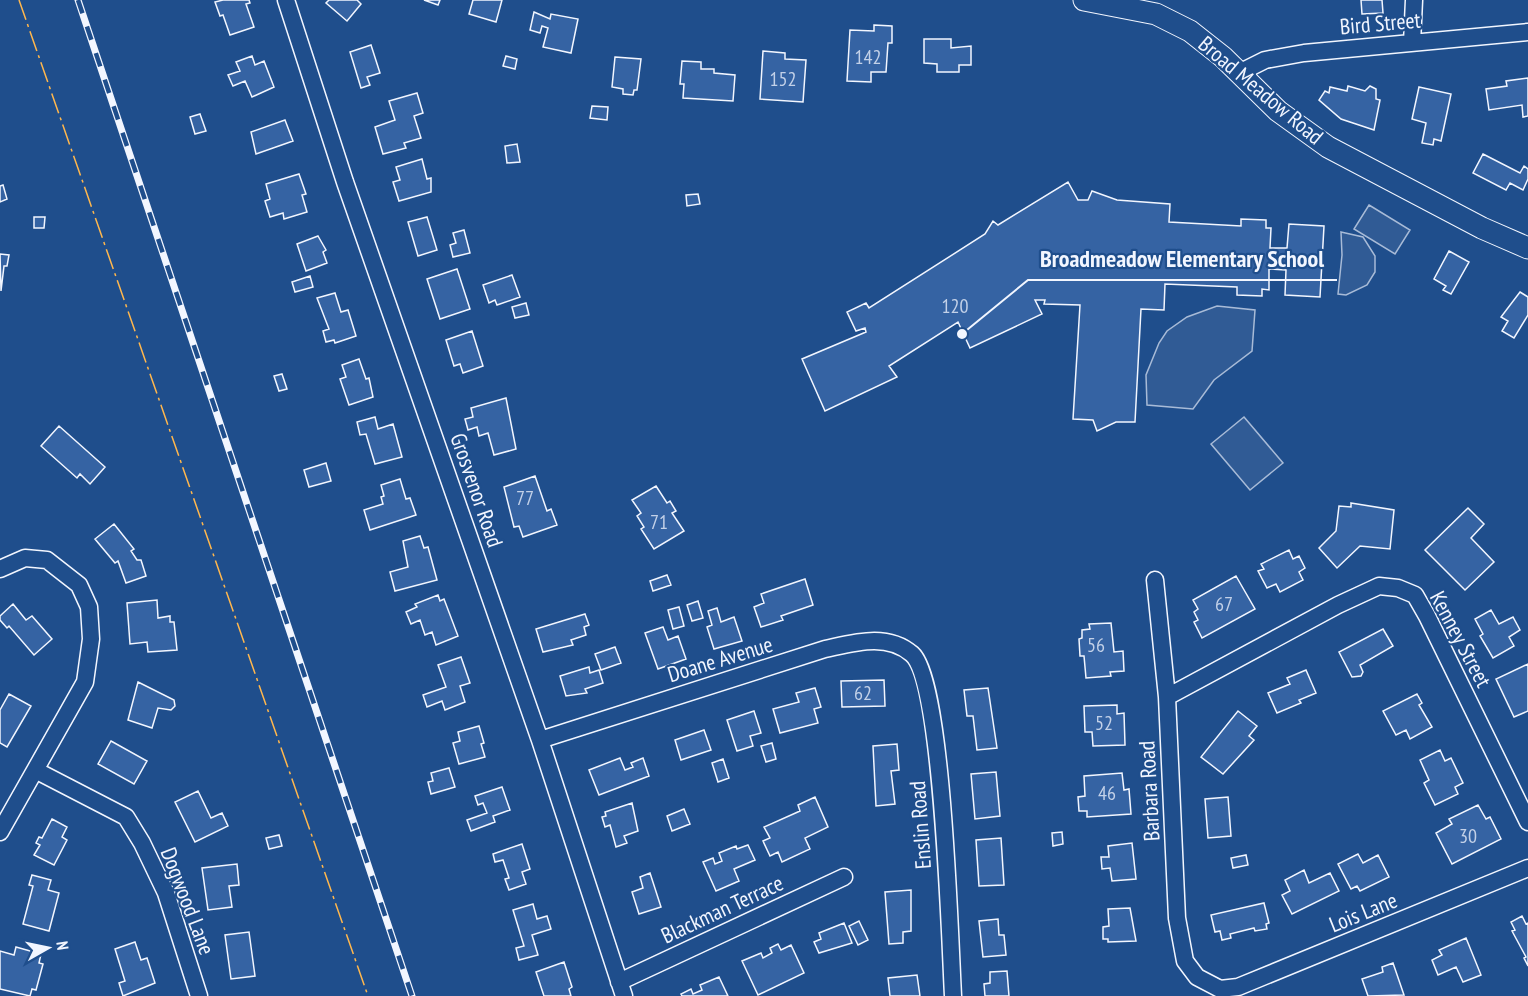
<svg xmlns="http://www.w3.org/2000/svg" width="1528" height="996" font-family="'PT Sans Narrow',sans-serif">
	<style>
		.built { fill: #305b95; stroke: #a8bbd7; stroke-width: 1.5 }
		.building { fill: #3563a3; stroke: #f2f6ff; stroke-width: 1.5 }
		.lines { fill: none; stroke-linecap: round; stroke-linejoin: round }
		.minor-casing { stroke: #f2f6ff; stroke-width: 19 }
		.tertiary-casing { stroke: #f2f6ff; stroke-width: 23 }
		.minor { stroke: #1f4e8c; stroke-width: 16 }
		.tertiary { stroke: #1f4e8c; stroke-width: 21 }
		.rail-casing { stroke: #f2f6ff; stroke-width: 7 }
		.rail { stroke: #1f4e8c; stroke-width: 4.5; stroke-dasharray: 14; stroke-linecap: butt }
		.power { stroke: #ffb74d; stroke-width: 1.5; stroke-dasharray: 21 4.5 3 4.5; stroke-linecap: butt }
		.labels { text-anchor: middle; stroke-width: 4.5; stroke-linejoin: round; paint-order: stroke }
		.number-label { font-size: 20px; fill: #c3d1e8 }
		.street-label { font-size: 22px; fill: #f2f6ff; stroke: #1f4e8c }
		.leader { fill: none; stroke: #f2f6ff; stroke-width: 2 }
		.callout-dot { fill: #f2f6ff; stroke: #1f4e8c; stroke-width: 2 }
		.callout-label { font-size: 24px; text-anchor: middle; font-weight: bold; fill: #f2f6ff; stroke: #1f4e8c; stroke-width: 4.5; stroke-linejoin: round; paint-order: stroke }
	</style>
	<rect width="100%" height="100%" fill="#1f4e8c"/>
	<!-- built -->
	<path class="built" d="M1369 205 1410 230 1395 254 1354 229Z
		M1341 232 1363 237 1375 256V272L1367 285 1346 295 1338 294 1342 255Z
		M1217 306 1255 310 1252 351 1214 380 1193 409 1147 405 1146 375 1159 343 1167 331 1187 317Z
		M1244 417 1283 463 1250 490 1211 444Z"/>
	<!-- building -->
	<path class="building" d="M223 0H249L250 3 246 4 254 27 230 35 223 15 220 16 215 2Z
		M329 0H357L361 4 347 21 326 3Z
		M424 0H440L438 5Z
		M473 0H502L496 22 469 14Z
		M1361 0H1382L1383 13 1362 14Z
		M534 12 550 19 551 14 578 19 571 53 543 47 548 28 542 26 540 33 530 30Z
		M874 25 892 26V43H888L886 72H871V82L847 81 850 30 874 31Z
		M924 39H951V48L971 46V65H959V72H937V64L924 63Z
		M371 45 380 73 367 77 370 85 361 88 350 52Z
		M763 51 785 53V59L806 60 803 102 760 99Z
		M252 56 255 65 264 61 274 87 252 97 245 81 233 86 228 75 240 71 236 62Z
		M506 56 517 59 515 69 503 66Z
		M615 57 641 59 637 90H634L633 95 623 94V89L612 87Z
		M682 61 701 62V69H714V73L735 75 733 101 683 98 684 84H680Z
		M1528 78V116L1523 117 1522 105 1489 110 1486 89 1507 86 1506 81Z
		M1348 86 1365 91 1370 86 1376 89V99L1380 100 1374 130 1341 119 1319 100 1325 91 1329 93 1330 87 1347 91Z
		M1419 87 1451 94 1441 141 1434 139 1433 145 1422 143 1426 123 1412 119Z
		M417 93 423 113 414 116 421 138 404 143 406 148 383 154 375 127 395 120 389 101Z
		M592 106 608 107 607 120 590 118Z
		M200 114 206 131 195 134 190 117Z
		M285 120 293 141 256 154 251 132Z
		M517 144 520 162 507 163 505 146Z
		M1483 154 1520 173 1524 166 1528 169V179L1523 190 1510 183 1506 190 1473 173Z
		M422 159 427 179 431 178V192L399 201 393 182 400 180 396 167Z
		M299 174 306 194 302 195 307 212 284 219 283 213 270 217 265 201 270 199 266 184Z
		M1068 182 1078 200H1088L1092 191 1117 200 1170 204 1169 222 1241 226V219L1266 220V228H1271L1270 248H1287L1289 224 1324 226 1320 297 1285 295 1286 270 1269 269V290L1262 289V296L1237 295V287L1165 284 1164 310 1141 309 1135 422H1116L1097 431 1093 420 1073 419 1080 305 1044 304 1045 300H1035L1042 314 970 348 958 322 889 366 897 377 825 411 802 359 866 332 865 328 856 331 847 312 866 303 869 308 985 234 993 221 998 225Z
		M3 185 7 199 0 202V186Z
		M698 194 700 204 687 206 686 195Z
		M34 217H45L44 228H34Z
		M427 217 437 250 418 256 408 222Z
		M464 230 470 253 453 257 450 245 456 243 453 233Z
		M318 236 326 250 323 252 327 263 306 271 297 244Z
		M1449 251 1469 262 1451 294 1443 290 1446 286 1434 279Z
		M0 254 9 255 7 266H4L1 291Z
		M457 269 470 309 440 319 427 279Z
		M512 275 520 297 497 305 495 300 489 303 483 285Z
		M310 276 313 287 295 292 292 282Z
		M1520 292 1528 297V315L1514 338 1502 331 1508 321 1501 317Z
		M335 293 341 312 348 310 356 336 335 343 334 340 326 342 323 331 329 329 317 298Z
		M526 303 529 315 515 318 512 307Z
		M472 331 483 366 463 373 460 364 454 366 446 340Z
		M359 359 366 379 369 378 373 397 349 405 340 379 346 377 342 365Z
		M282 374 287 389 279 391 274 376Z
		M506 398 516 449 494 455 488 433 479 436 477 427 468 430 465 419 473 417 471 408Z
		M375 417 378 429 393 424 402 457 375 464 366 434 360 435 357 422Z
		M59 426 105 467 90 484 80 474 77 478 41 446Z
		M326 463 331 481 309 487 304 470Z
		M535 476 547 511 551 509 557 525 523 537 519 526 514 527 504 487Z
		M400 479 406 499 410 498 416 515 370 530 364 510 383 504 381 497 384 496 381 485Z
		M656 486 667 503 670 501 676 511 672 513 684 531 654 549 641 529 644 527 637 516 641 513 632 500Z
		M1351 503 1394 510 1390 549 1360 546 1337 568 1319 548 1336 531 1339 506 1351 507Z
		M1468 508 1484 524 1471 538 1494 562 1465 590 1425 550Z
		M114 524 134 549 131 551 137 560H141L146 576 126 583 118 561 115 563 95 539Z
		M420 536 424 548 428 547 437 580 395 591 390 572 408 567 403 541Z
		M1289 550 1293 559 1299 556 1305 568 1299 572 1303 580 1280 592 1276 584 1267 588 1258 571 1264 569 1261 564Z
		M667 575 671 585 653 591 650 581Z
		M1236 576 1255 609 1202 638 1194 622 1198 620 1194 612 1198 609 1193 600Z
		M805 579 813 605 781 616 783 620 761 627 754 607 764 603 761 594Z
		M438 595 440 601 444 599 458 636 436 645 432 632 425 635 420 620 411 624 406 612 417 607 415 604Z
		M157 600 158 618 170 616V622H174L177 650 148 652 147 642 130 644 127 603Z
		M698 601 703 618 692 621 687 605Z
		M13 604 26 620 32 616 52 639 34 655 9 626 7 628 0 620V616Z
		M679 607 684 626 673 629 668 610Z
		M717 608 721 622 734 617 742 641 714 649 707 627 712 625 708 611Z
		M1491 610 1499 624 1513 617 1520 630 1509 637 1514 646 1493 658 1480 636 1483 634 1475 619Z
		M585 614 589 625 584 627 586 635 571 640 573 645 543 652 536 629Z
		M1111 623 1114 652 1123 651 1124 671 1110 672 1111 676 1086 678 1084 656H1080L1079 639 1082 638V630L1090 629 1089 624Z
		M663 627 668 640 678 636 686 659 658 669 645 633Z
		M1383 629 1393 646 1360 665 1363 672 1361 676 1352 677 1339 652Z
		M615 647 621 663 601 670 595 654Z
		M461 657 470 683 460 686 465 702 445 710 442 701 427 707 423 695 446 687 438 665Z
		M1528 664V711L1514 717 1496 679Z
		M589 667 590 673 599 670 603 683 585 689 587 693 566 696 560 676Z
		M1306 670 1316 693 1299 700 1301 703 1277 713 1268 693 1290 684 1287 678Z
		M884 680 885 706 842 707 841 681Z
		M138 682 174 700 175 706 171 710 158 708 152 728 128 720Z
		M815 688 821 707 814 709 818 723 780 733 773 709 799 702 796 693Z
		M988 688 997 748 977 750 973 716H967L964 690Z
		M9 694 31 706 7 747 0 743V710Z
		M1417 694 1422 703 1419 705 1432 727 1410 739 1406 730 1396 735 1383 711Z
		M1117 705V714L1124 713 1125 745 1093 746 1092 732H1085L1084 706Z
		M754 711 761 733 750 736 753 746 737 751 727 720Z
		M1238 711 1257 726 1249 736 1254 740 1223 774 1201 757Z
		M479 726 484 743 481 744 485 757 459 764 453 743 460 741 458 732Z
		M704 730 711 750 681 760 675 740Z
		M111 741 147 761 134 784 98 764Z
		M772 743 776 759 766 762 761 746Z
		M897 744 899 770 891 771 895 804 876 806 873 746Z
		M1440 750 1445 761 1451 758 1463 783 1455 787 1458 794 1435 805 1424 783 1429 780 1420 760Z
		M620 758 625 770 633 767 631 763 643 758 649 776 599 795 589 770Z
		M723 759 729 778 718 782 712 763Z
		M449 768 455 787 431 794 428 782 433 781 431 773Z
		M996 772 1000 816 975 819 971 774Z
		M1122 773 1124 790 1129 789 1131 814 1087 817V811H1079L1078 797 1085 796 1084 776Z
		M502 787 510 810 493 816 495 822 471 831 467 820 487 813 483 803 478 805 475 796Z
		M198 791 211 818 222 813 228 826 195 842 175 802Z
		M815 797 828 827 805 838 810 849 782 862 778 852 770 856 763 841 770 838 764 827 800 811 798 805Z
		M1228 797 1231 836 1208 838 1205 799Z
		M632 803 638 831 624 836 627 843 616 847 610 825 605 827 602 817 606 816 605 812Z
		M1478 805 1486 819 1490 817 1501 839 1452 864 1436 833 1452 824 1449 819Z
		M684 809 690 824 672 831 667 816Z
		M52 819 67 827 62 837 67 840 54 865 34 855 40 845 36 843 39 837 42 838Z
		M1062 832 1063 844 1053 846 1052 833Z
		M279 835 282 846 269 849 266 838Z
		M1001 838 1004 885 979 886 976 840Z
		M1132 843 1136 879 1112 881 1110 868 1102 869 1101 857H1109L1108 846Z
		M522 844 530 869 522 872 526 884 509 890 505 879 509 878 503 860 495 862 493 854Z
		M748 845 755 860 734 869 739 881 716 891 703 862 713 858 715 864 722 861 719 853 736 846 737 849Z
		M1358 854 1363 863 1378 855 1389 877 1360 891 1357 886 1351 889 1338 864Z
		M1246 855 1248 865 1233 868 1231 858Z
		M237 864 239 885 229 886 232 907 208 910 202 868Z
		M1304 870 1309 883 1330 873 1339 891 1292 914 1282 895 1290 891 1285 880Z
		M650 873 661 907 639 914 632 892 643 888 640 877Z
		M32 875 51 880 48 890 59 893 49 931 23 924 33 886 29 885Z
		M911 890V931L903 932V943L889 944 885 892Z
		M1264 903 1269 923 1266 924 1267 929 1255 931 1254 928 1230 934 1231 938 1222 940 1220 931 1215 932 1211 915Z
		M533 904 537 919 547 916 551 929 532 935 538 955 519 960 516 948 524 946 513 910Z
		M1130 908 1136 941 1108 942V939H1103V927L1109 926 1108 909Z
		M1522 916 1526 924 1528 923V966L1524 958 1526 957 1512 931 1515 930 1511 922Z
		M998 919 999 935H1004L1006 955 983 957 979 921Z
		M859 921 868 940 858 945 849 926Z
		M844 923 852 943 819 953 814 942 821 939 819 933Z
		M249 932 255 976 231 979 225 935Z
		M1466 938 1481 975 1463 982 1456 967 1438 975 1432 960 1442 955 1439 950Z
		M135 942 141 960 147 958 155 983 123 996 119 983 125 981 115 949Z
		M778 944 781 950 791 945 804 973 758 995 742 961 761 953 763 958 772 953 770 948Z
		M16 947 41 954 39 963 43 964 36 990 32 989 30 996 0 989V951L14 955Z
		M564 962 572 987 569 989 571 996H544L536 972Z
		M1393 963 1404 995 1368 996 1362 979 1383 972 1382 967Z
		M1007 971 1009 996H985L984 984 990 983V972Z
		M917 975 920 996H890L888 978Z
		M719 977 728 996H682L681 994 691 989 693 994 702 990 700 985Z"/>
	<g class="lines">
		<!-- minor casing -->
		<g class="minor-casing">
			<path id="minor" d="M286 0 345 182 540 740 624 996
				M1412 43 1414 0
				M1239 73 1265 60 1304 53 1528 32
				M0 569 25 558 47 560 79 585 89 607 91 639 85 682 0 832
				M1155 580 1167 697 1177 918 1185 961 1197 977 1220 989 1238 987 1528 868
				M1167 697 1338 605 1379 586 1398 588 1415 595 1427 616 1528 822
				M540 740 825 649C853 643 887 632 912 654 943 681 950 942 953 996
				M37 771 126 817 142 843 166 893 199 996
				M619 982 844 877"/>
		</g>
		<!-- tertiary casing -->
		<g class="tertiary-casing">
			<path id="tertiary" d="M1084 0 1156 14 1190 31 1223 57 1278 111 1328 147 1482 228 1528 248"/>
		</g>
		<!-- minor -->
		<use href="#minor" class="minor"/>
		<!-- tertiary -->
		<use href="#tertiary" class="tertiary"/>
		<!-- rail casing -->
		<g class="rail-casing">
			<path id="rail" d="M78 0 412 996"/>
		</g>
		<!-- rail -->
		<use href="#rail" class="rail"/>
		<!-- power -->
		<path class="power" d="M19 0 368 996"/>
	</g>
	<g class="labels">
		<!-- number labels -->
		<g class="number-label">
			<text x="868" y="64">142</text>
			<text x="783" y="86">152</text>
			<text x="955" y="313">120</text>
			<text x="525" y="505">77</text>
			<text x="659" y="529">71</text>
			<text x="1224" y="611">67</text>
			<text x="1096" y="652">56</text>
			<text x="863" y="700">62</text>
			<text x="1104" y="730">52</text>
			<text x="1107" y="800">46</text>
			<text x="1468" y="843">30</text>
		</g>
		<!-- street labels -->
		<g class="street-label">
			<text transform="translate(1380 23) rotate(-5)" y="8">Bird Street</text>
			<text transform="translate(1261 90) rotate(40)" y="8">Broad Meadow Road</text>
			<text transform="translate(477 490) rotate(71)" y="8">Grosvenor Road</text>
			<text transform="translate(1461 639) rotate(62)" y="8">Kenney Street</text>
			<text transform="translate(720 659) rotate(-17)" y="8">Doane Avenue</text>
			<text transform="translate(1149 791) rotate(-93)" y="8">Barbara Road</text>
			<text transform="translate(920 825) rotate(-94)" y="8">Enslin Road</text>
			<text transform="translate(188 901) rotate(69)" y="8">Dogwood Lane</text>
			<text transform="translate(722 909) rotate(-25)" y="8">Blackman Terrace</text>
			<text transform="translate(1363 912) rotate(-22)" y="8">Lois Lane</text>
		</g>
	</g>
	<!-- callouts -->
	<path class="leader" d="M962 334L1028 280H1337"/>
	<circle class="callout-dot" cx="962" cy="334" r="6"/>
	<g class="callout-label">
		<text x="1182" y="267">Broadmeadow Elementary School</text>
	</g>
	<!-- north arrow -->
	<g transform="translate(48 948) rotate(81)" stroke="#1f4e8c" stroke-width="4.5" paint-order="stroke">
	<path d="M0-4.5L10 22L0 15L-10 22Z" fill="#f2f6ff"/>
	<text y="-9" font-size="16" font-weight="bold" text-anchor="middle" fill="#f2f6ff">N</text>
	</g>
</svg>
